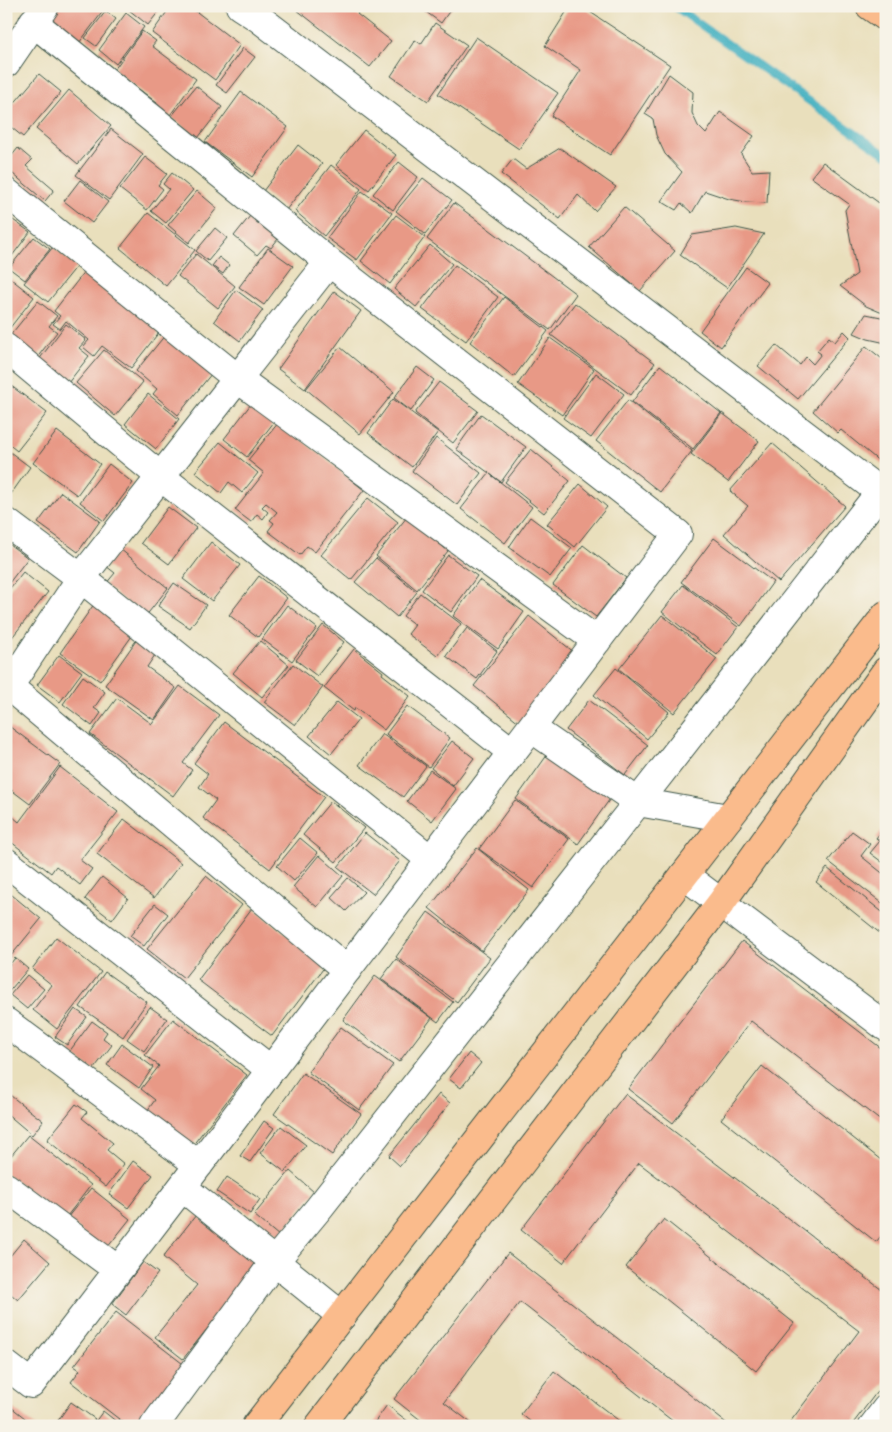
<svg xmlns="http://www.w3.org/2000/svg" width="892" height="1432" font-family="'Gochi Hand',sans-serif">
	<style>
		.lines { fill: none; stroke-linecap: round; stroke-linejoin: round }
		.stream { stroke: #44b1c1; stroke-width: 8 }
		.building { fill: #e89986 }
		.minor-casing { stroke: #3d5548; stroke-width: 30 }
		.major-casing { stroke: #3d5548; stroke-width: 30 }
		.minor { stroke: #fff; stroke-width: 28 }
		.major { stroke: #fabb8c; stroke-width: 28 }
	</style>
	<rect width="100%" height="100%" fill="#f7f3e8"/>
	<filter id="ink" filterUnits="userSpaceOnUse"><feTurbulence type="fractalNoise" baseFrequency=".02" numOctaves="2"/><feDisplacementMap in="SourceGraphic" scale="10" xChannelSelector="R" yChannelSelector="G"/><feConvolveMatrix kernelMatrix="1 2 1 2 8 2 1 2 1" color-interpolation-filters="sRGB"/></filter>
	<filter id="wash" filterUnits="userSpaceOnUse"><feTurbulence type="fractalNoise" baseFrequency=".0096" numOctaves="4" result="noise"/><feDisplacementMap in="SourceGraphic" scale="20" xChannelSelector="R" yChannelSelector="G"/><feGaussianBlur stdDeviation="1.12" result="paint"/><feColorMatrix in="noise" values="0 0 0 0 0 0 0 0 0 0 0 0 0 0 0 0 0 1.4 0 .05"/><feComposite in="paint" operator="in"/></filter>
	<g filter="url(#wash)">
		<rect width="100%" height="100%" fill="#e9dfbc"/>
		<g class="lines">
			<!-- stream -->
			<path class="stream" d="M674 6 886 155"/>
		</g>
		<g id="blocks">
			<!-- building -->
			<path class="building" d="M55 6H107L79 43 46 18Z
				M124 6H163L148 25Z
				M171 6H189L240 45 215 80 152 33Z
				M292 6H363L357 14 391 41 370 67Z
				M418 6H453L441 23Z
				M570 6H581L670 65 610 155 551 116 581 70 545 46Z
				M106 11 116 19 96 46 85 38Z
				M126 13 144 27 116 64 99 50Z
				M435 23 467 45 428 101 391 76 415 40 421 44Z
				M142 31 156 41 152 46 196 79 168 118 154 107 157 103 114 70Z
				M476 37 558 93 519 149 438 94Z
				M243 48 255 57 227 93 216 85Z
				M39 74 61 92 23 137 6 123V113Z
				M669 74 693 92 692 113 698 126 706 134 720 112 754 136 741 154 752 171 769 170 767 203 746 202 729 199 705 191 692 213 681 203 676 210 661 201 682 172 665 154 656 135 653 119 645 114Z
				M196 86 222 107 198 138 171 117Z
				M69 90 111 126 78 164 36 129Z
				M241 92 288 127 252 177 205 142Z
				M111 129 143 154 109 200 76 175Z
				M364 130 396 155 369 190 336 165Z
				M298 145 322 164 286 210 263 191Z
				M18 148 32 160 26 166 54 190 45 201 6 168V163Z
				M560 148 616 187 595 211 578 195 560 219 501 174 513 159 526 169Z
				M145 157 167 174 158 185 163 189 147 210 120 189Z
				M399 162 418 177 393 210 373 194Z
				M823 162 886 208V313L880 312 866 306 840 286 857 274 845 210 849 204 811 177Z
				M331 165 361 189 324 236 295 211Z
				M172 173 193 190 166 223 151 211 169 189 163 184Z
				M423 178 452 200 425 234 396 211Z
				M80 180 108 202 92 223 64 201Z
				M197 191 217 208 189 243 168 225Z
				M362 191 392 213 357 260 327 238Z
				M454 203 576 294 550 330 427 239Z
				M624 207 675 251 640 291 589 247Z
				M148 213 195 250 166 286 120 248Z
				M6 215 30 232 6 264Z
				M396 215 425 237 390 284 361 261Z
				M250 216 278 239 271 248 266 245 257 255 234 236Z
				M215 228 227 238 208 261 196 251Z
				M736 228 764 234 727 288 680 255 692 235Z
				M34 237 50 249 25 280 9 268Z
				M430 245 452 264 416 307 394 289Z
				M53 247 77 266 48 302 24 283Z
				M268 248 293 266 264 305 239 287Z
				M196 254 235 286 218 308 178 276Z
				M219 257 229 265 223 274 212 266Z
				M455 265 498 297 466 341 422 309Z
				M746 267 768 283 721 347 700 331Z
				M85 271 160 331 131 368 102 346 94 356 83 347 89 340 66 321 60 329 53 324 60 316 54 311Z
				M6 275 34 297 9 329 6 327Z
				M236 290 263 310 240 341 214 321Z
				M334 291 361 311 305 389 278 369Z
				M504 297 548 331 514 377 470 342Z
				M38 301 57 316 49 326 57 332 36 359 9 337Z
				M575 303 655 363 631 395 551 335Z
				M866 314 886 318V343L868 339 854 333Z
				M66 324 86 340 79 348 89 356 68 383 38 361Z
				M844 331 850 337 798 399 758 366 776 345 800 365 806 357 813 364 821 354 817 351 829 337 835 342Z
				M166 334 212 373 178 415 153 394 157 389 136 371Z
				M550 338 594 369 562 415 518 384Z
				M866 346 886 362V467L841 430 838 433 813 411Z
				M340 347 394 392 360 434 306 389Z
				M104 350 143 382 115 416 76 383Z
				M660 365 721 413 693 449 632 402Z
				M417 367 434 380 411 411 394 398Z
				M596 373 624 394 591 438 563 418Z
				M6 382 47 413 17 451 6 442Z
				M439 382 478 411 453 443 415 413Z
				M148 394 179 419 156 449 125 424Z
				M393 399 438 432 412 467 368 433Z
				M628 400 692 451 660 492 596 441Z
				M251 404 274 422 247 457 224 439Z
				M722 413 759 441 728 482 691 454Z
				M481 414 526 447 501 482 490 474 532 507 505 543 461 509 489 473 456 449Z
				M279 422 364 490 315 552 307 546 300 555 268 531 274 523 270 520 277 512 266 503 262 507 268 512 263 519 257 514 251 522 235 510 264 473 248 460Z
				M57 431 100 464 77 495 33 463Z
				M436 438 481 473 457 505 412 471Z
				M220 442 258 473 242 493 229 482 221 493 195 472Z
				M772 443 845 506 779 582 724 534 748 506 730 491Z
				M6 449 30 467 11 494 6 490Z
				M531 449 570 481 544 513 505 482Z
				M109 464 133 483 104 521 80 502Z
				M580 484 607 507 575 547 547 524Z
				M61 492 100 521 78 552 38 523Z
				M368 498 398 522 351 580 321 555Z
				M168 507 196 528 169 564 141 543Z
				M407 517 448 551 417 590 376 556Z
				M530 517 572 548 550 577 509 547Z
				M714 538 773 582 741 626 681 582Z
				M6 542 28 558 6 587Z
				M211 542 240 565 212 601 183 579Z
				M583 545 626 578 596 617 553 585Z
				M120 549 168 588 145 617 105 585 115 573 106 566Z
				M448 555 477 576 451 612 422 590Z
				M376 558 417 592 397 617 355 582Z
				M23 572 48 592 6 645V593Z
				M259 576 287 598 258 637 229 615Z
				M479 580 524 612 498 649 453 616Z
				M174 583 206 605 190 628 158 606Z
				M683 585 738 627 717 655 662 612Z
				M420 593 461 624 437 656 408 634 415 625 403 616Z
				M99 597 139 626 100 681 60 653Z
				M287 605 317 628 292 661 262 639Z
				M662 615 717 659 674 713 619 669Z
				M529 616 575 653 520 723 474 686Z
				M323 625 344 642 317 676 296 660Z
				M467 628 497 651 477 679 446 656Z
				M140 635 159 649 147 667 176 688 154 720 105 685Z
				M260 641 289 665 262 697 233 673Z
				M354 649 383 672 382 674 410 696 384 730 355 708 354 711 324 688Z
				M59 655 82 672 60 702 37 685Z
				M293 664 323 687 295 725 264 702Z
				M616 668 669 712 647 739 594 695Z
				M83 676 105 692 94 708 101 713 92 726 63 704Z
				M180 686 219 715 183 763 192 770 173 796 90 734 117 698 152 724Z
				M589 700 648 745 625 775 566 730Z
				M337 702 359 719 331 754 309 736Z
				M407 706 450 738 429 767 386 734Z
				M224 722 324 797 270 869 203 818 216 800 199 787 208 774 194 763Z
				M6 724 60 764 30 804 6 786Z
				M382 734 426 766 403 797 359 765Z
				M452 741 474 758 453 786 431 768Z
				M550 751 612 796 578 844 516 799Z
				M60 767 118 812 80 860 92 869 80 885 56 866 51 873 6 838V823L12 816 19 822Z
				M430 770 456 789 432 821 407 801Z
				M515 800 569 839 533 888 479 849Z
				M331 801 364 828 336 862 303 835Z
				M124 819 181 863 154 898 97 854Z
				M886 825V865L870 853 880 841 876 838Z
				M852 831 870 844 861 856 886 876V906L828 861Z
				M365 833 400 861 373 894 338 867Z
				M300 838 318 853 294 881 277 866Z
				M477 848 529 890 482 951 429 908Z
				M319 855 343 876 317 907 293 887Z
				M827 868 886 915V938L816 882Z
				M206 876 242 905 184 978 147 949Z
				M102 877 128 898 112 920 85 899Z
				M348 878 364 892 346 911 331 897Z
				M6 890 41 919 6 962Z
				M155 904 168 914 144 946 130 936Z
				M252 908 326 965 272 1036 198 980Z
				M428 912 490 958 457 1002 396 957Z
				M56 937 101 972 57 1029 33 1010 52 985 32 969Z
				M742 941 886 1052V1125L751 1021 673 1123 628 1089Z
				M15 958 28 969 6 995V969Z
				M396 959 453 1002 438 1022 381 979Z
				M105 972 147 1002 123 1037 80 1007Z
				M27 975 44 989 27 1009 10 995Z
				M375 976 432 1018 399 1062 343 1020Z
				M150 1007 167 1019 144 1051 127 1039Z
				M75 1009 87 1017 67 1045 55 1037Z
				M173 1019 247 1075 192 1146 147 1111 155 1100 141 1089 159 1066 145 1055Z
				M92 1021 107 1032 103 1038 112 1045 93 1070 69 1052Z
				M341 1027 393 1065 359 1110 308 1072Z
				M122 1044 153 1067 139 1088 107 1065Z
				M469 1053 481 1063 461 1088 449 1079Z
				M762 1066 886 1164V1230L876 1242 721 1119Z
				M303 1073 361 1114 332 1155 274 1114Z
				M6 1092 43 1121 32 1135 6 1113Z
				M439 1094 450 1103 400 1166 389 1156Z
				M625 1094 886 1293V1380L851 1426H787L859 1331 639 1163 563 1263 521 1230Z
				M76 1104 87 1112 82 1118 113 1143 107 1150 124 1164 106 1187 47 1140Z
				M264 1121 274 1128 250 1162 240 1156Z
				M281 1126 306 1145 285 1172 260 1153Z
				M28 1135 91 1185 64 1220 6 1173V1162Z
				M133 1161 153 1175 128 1208 109 1194Z
				M290 1171 314 1192 279 1236 254 1215Z
				M227 1177 260 1199 250 1214 217 1192Z
				M91 1188 130 1219 103 1253 67 1218Z
				M196 1215 258 1265 183 1359 155 1337 197 1285 163 1257Z
				M664 1219 794 1323 756 1371 626 1267Z
				M24 1239 50 1262 18 1300 6 1290V1261Z
				M508 1253 730 1426H679L520 1302 444 1402 475 1426H428L394 1399Z
				M143 1262 158 1273 126 1315 112 1304Z
				M116 1312 187 1367 141 1426H128L71 1382 80 1370 74 1366Z
				M554 1371 626 1426H536L521 1414Z
				M71 1402 95 1419 90 1426H62L57 1422Z
				M6 1403 35 1426H6Z
				M387 1405 414 1426H372Z
				M103 1411 122 1426H92Z"/>
		</g>
	</g>
	<g filter="url(#ink)">
		<use href="#blocks" fill-opacity="0" stroke="#3d5548" stroke-width="1"/>
		<g class="lines">
			<!-- minor casing -->
			<g class="minor-casing">
				<path id="minor" d="M240 6 260 19 880 492 886 495
					M6 63 45 6
					M6 192 238 379 597 641
					M6 348 161 477 512 752
					M6 522 81 578 431 860
					M6 684 347 970
					M6 691 81 578 329 262
					M531 728 638 802 728 818
					M6 862 271 1070
					M684 875 886 1027
					M6 1022 199 1165
					M6 1187 118 1270
					M182 1187 342 1316
					M6 1365 31 1384 182 1187 678 534 329 262 33 22
					M154 1426 275 1261 319 1208 638 802 880 492
					M873 1426 886 1409"/>
			</g>
			<!-- major casing -->
			<g class="major-casing">
				<path id="major" d="M870 6 886 17
					M256 1426 886 615
					M319 1426 721 903 886 671"/>
			</g>
			<!-- minor -->
			<use href="#minor" class="minor"/>
			<!-- major -->
			<use href="#major" class="major"/>
		</g>
	</g>
	<!-- margin -->
	<rect width="892" height="1432" fill="none" stroke="#f7f3e8" stroke-width="25"/>
</svg>
